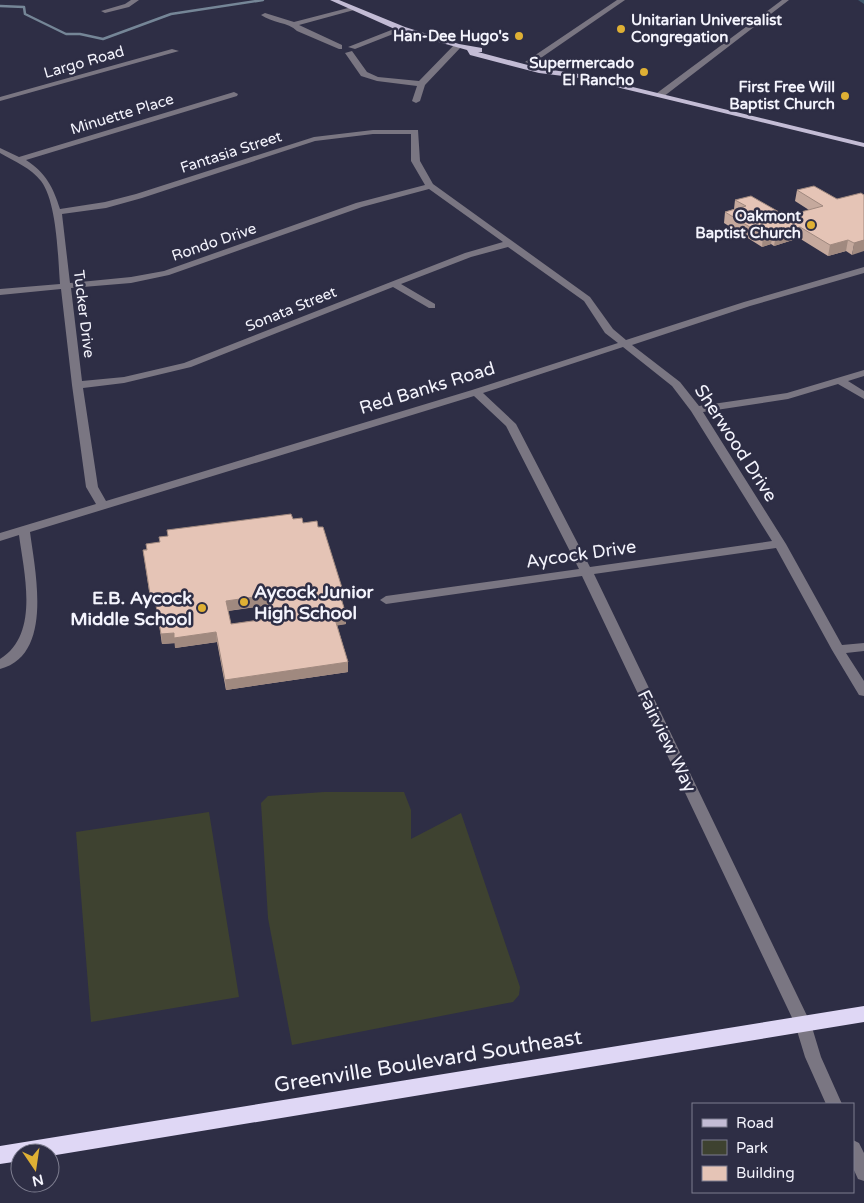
<svg xmlns="http://www.w3.org/2000/svg" width="864" height="1203" font-family="'Varela Round',sans-serif">
	<style>
		.green { fill: #3e4230 }
		.lines { fill: none; stroke-linecap: round; stroke-linejoin: round }
		.stream { stroke: #758697; stroke-width: 2.5 }
		.canal { fill: #3e576b; fill-rule: evenodd }
		.minor { fill: #7a7682; fill-rule: evenodd }
		.major { fill: #c3bcd5; fill-rule: evenodd }
		.highway { fill: #dfd7f5; fill-rule: evenodd }
		.wall { fill: #c5a99d; fill-rule: evenodd }
		.shaded-wall { fill: #a0897f }
		.building { fill: #e5c4b6; stroke: #a0897f; fill-rule: evenodd }
		.poi-dot { fill: #dfb034; stroke: #2e2e45; stroke-width: 2 }
		.labels { text-anchor: middle; stroke-width: 5; stroke-linejoin: round; paint-order: stroke }
		.far-poi-label { font-size: 15px; font-weight: bold; fill: #f4f4fd; stroke: #2e2e45; text-anchor: end }
		.far-street-label { font-size: 15px; fill: #f4f4fd; stroke: #2e2e45 }
		.street-label { font-size: 18px; fill: #f4f4fd; stroke: #2e2e45 }
		.poi-label { font-size: 18px; font-weight: bold; fill: #f4f4fd; stroke: #2e2e45; text-anchor: start }
		.near-street-label { font-size: 21px; fill: #f4f4fd; stroke: #2e2e45 }
	</style>
	<rect width="100%" height="100%" fill="#2e2e45"/>
	<!-- green -->
	<path class="green" d="M324 792H404L411 810V839L461 813 520 987 519 995 513 1002 292 1045 268 918 261 803 268 796Z
		M209 812 239 997 91 1022 76 832Z"/>
	<g class="lines">
		<!-- stream -->
		<path class="stream" d="M0 6 24 7 25 14 66 34H80L103 39 171 14 263 0"/>
		<!-- canal -->
		<path class="canal" d="M858 0H864V4Z"/>
		<!-- minor -->
		<path class="minor" d="M131 0H139L129 7 105 13 101 11 125 4Z
			M617 0H625L532 64 525 62Z
			M782 0H789L663 97H657V93Z
			M352 7 354 8V10L299 25 342 45V49H339L297 31C288 22 272 23 261 15L265 13 294 22Z
			M399 27 406 29 355 49 348 47Z
			M455 44 462 46 425 85 420 101 416 103 412 101 417 86 377 81 361 76 345 53 352 51 367 72 378 77 419 81Z
			M172 49 179 51 0 101V97Z
			M234 92 238 94 237 96 26 160C46 173 53 187 60 209L105 202 136 194 314 137 373 130H418L420 161 433 184 590 297 613 329 626 340 744 302 864 267V273L750 306 632 345 680 382 699 406 787 393 864 370V376L848 381 864 391V399L838 384 788 399 703 412 786 544 842 645 864 643V651L846 653 864 681V696L859 695 832 650 776 548 594 574 811 1024 821 1057 842 1104H826L805 1057 795 1024 582 576 386 604 380 600 386 596 579 569 506 426 474 396 30 532C35 571 54 655 0 669V659C40 635 24 573 19 535L0 541V533L96 504 86 487 72 385 61 289 0 295V289L60 284C58 258 57 202 41 181 31 168 14 161 0 153V148L19 157ZM373 134H411V161L425 185 356 203 164 271 131 277 70 283 62 214 106 208 142 198 315 141ZM429 189 503 242 465 253 184 363 124 377 82 381 71 288 131 283 169 275 362 207ZM508 247 584 301 605 333 618 343 472 390 106 501 98 487 83 388 124 383 191 367 393 287 429 308H435V304L401 284 471 257ZM623 347 672 386 691 411 772 541 590 567 516 424 483 393Z
			M853 1140 859 1143 864 1153V1181L858 1179 853 1168Z"/>
		<!-- major -->
		<path class="major" d="M330 0H339L405 27 459 44 482 48V52H478L539 68 579 74 864 143V147L579 78 539 73 470 55 467 50 399 31Z"/>
		<!-- highway -->
		<path class="highway" d="M864 1006V1022L50 1156V1153H20V1161L0 1164V1146Z"/>
	</g>
	<!-- wall -->
	<path class="wall" d="M797 190 837 199 864 195 852 255 846 251 828 256 799 238 774 246 771 244 762 247 724 223 725 212 734 209 735 200 786 216 809 210 795 201Z
		M293 519 303 523 343 601H342L346 614V624L337 625 348 662V672L226 690 217 642 175 648V643L162 644 156 604H151L143 550ZM269 605 272 618 231 624 228 611Z"/>
	<!-- shaded-wall -->
	<path class="shaded-wall" d="M800 227 799 238 774 246 776 234Z
		M773 233 771 244 762 247 763 235Z
		M848 240 846 251 828 256 830 245Z
		M864 240V251L852 255 854 243Z
		M343 591V601L339 602V592Z
		M150 594H154L156 604H151Z
		M268 595 269 605 227 611 226 601Z
		M346 614V624L335 626 334 616Z
		M216 632 217 642 175 648 174 638Z
		M174 633 175 643 162 644 161 634Z
		M348 662V672L226 690 225 680Z"/>
	<!-- building -->
	<path class="building" d="M814 186 837 199 861 193 864 195V240L854 243 848 240 830 245 800 227 776 234 773 233 763 235 725 212 746 206 735 200 751 196 786 216 823 206 797 190Z
		M291 514 293 519 302 518 303 523 317 521 318 527H323L343 591 339 592 346 614 334 616 348 662 225 680 216 632 174 638V633L161 634 154 594H150L143 550H147L146 544 160 542 159 537 168 536 167 530ZM268 595 274 618 231 624 226 601Z"/>
	<!-- markers -->
	<g class="poi-dot">
		<circle cx="621" cy="29" r="5"/>
		<circle cx="519" cy="36" r="5"/>
		<circle cx="644" cy="72" r="5"/>
		<circle cx="845" cy="96" r="5"/>
		<circle cx="811" cy="225" r="5"/>
		<circle cx="244" cy="602" r="5"/>
		<circle cx="202" cy="608" r="5"/>
	</g>
	<g class="labels">
		<!-- far-poi labels -->
		<g class="far-poi-label">
			<text x="631" y="25" text-anchor="start">Unitarian Universalist<tspan x="631" dy="17">Congregation</tspan></text>
			<text x="509" y="41">Han-Dee Hugo's</text>
			<text x="634" y="68">Supermercado<tspan x="634" dy="17">El Rancho</tspan></text>
			<text x="835" y="92">First Free Will<tspan x="835" dy="17">Baptist Church</tspan></text>
			<text x="801" y="221">Oakmont<tspan x="801" dy="17">Baptist Church</tspan></text>
		</g>
		<!-- far-street labels -->
		<g class="far-street-label">
			<text transform="translate(84 62) rotate(-16)" y="5">Largo Road</text>
			<text transform="translate(122 114) rotate(-17)" y="5">Minuette Place</text>
			<text transform="translate(231 152) rotate(-18)" y="5">Fantasia Street</text>
			<text transform="translate(214 242) rotate(-19)" y="5">Rondo Drive</text>
			<text transform="translate(291 309) rotate(-22)" y="5">Sonata Street</text>
			<text transform="translate(84 314) rotate(83)" y="5">Tucker Drive</text>
		</g>
		<!-- street labels -->
		<g class="street-label">
			<text transform="translate(427 388) rotate(-17)" y="6">Red Banks Road</text>
			<text transform="translate(736 443) rotate(57)" y="6">Sherwood Drive</text>
			<text transform="translate(581 554) rotate(-8)" y="6">Aycock Drive</text>
			<text transform="translate(667 741) rotate(64)" y="6">Fairview Way</text>
		</g>
		<!-- poi labels -->
		<g class="poi-label">
			<text x="254" y="598">Aycock Junior<tspan x="254" dy="21">High School</tspan></text>
			<text x="192" y="604" text-anchor="end">E.B. Aycock<tspan x="192" dy="21">Middle School</tspan></text>
		</g>
		<!-- near-street labels -->
		<g class="near-street-label">
			<text transform="translate(428 1061) rotate(-9)" y="7">Greenville Boulevard Southeast</text>
		</g>
	</g>
	<!-- legend -->
	<rect x="692" y="1103" width="162" height="90" fill="#2e2e45" stroke="#7d7d8f"/>
	<rect x="702" y="1119" width="25" height="8" fill="#c3bcd5" stroke="#7d7d8f"/>
	<text x="736" y="1128" font-size="15" fill="#f4f4fd">Road</text>
	<rect x="702" y="1140" width="25" height="15" fill="#3e4230" stroke="#7d7d8f"/>
	<text x="736" y="1153" font-size="15" fill="#f4f4fd">Park</text>
	<rect x="702" y="1166" width="25" height="15" fill="#e5c4b6" stroke="#7d7d8f"/>
	<text x="736" y="1178" font-size="15" fill="#f4f4fd">Building</text>
	<!-- north arrow -->
	<g transform="translate(35 1168) rotate(167)"><circle r="24" fill="#2e2e45" stroke="#7d7d8f"/>
	<path d="M0-4L9 19L0 12L-9 19Z" fill="#dfb034"/>
	<text y="-8" font-size="14" font-weight="bold" text-anchor="middle" fill="#f4f4fd">N</text>
	</g>
</svg>
